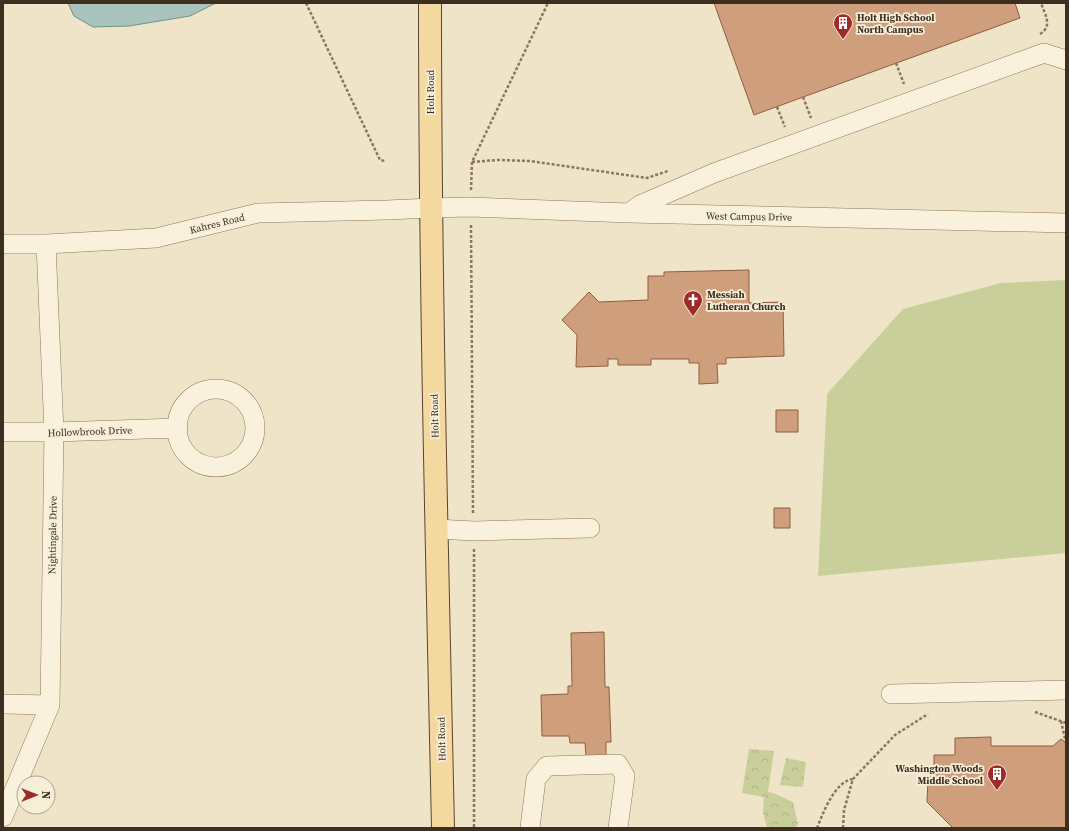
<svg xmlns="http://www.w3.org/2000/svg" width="1069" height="831" font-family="'Source Serif 4',serif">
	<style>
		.grass { fill: #c9cf9b }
		.park { fill: url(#park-crowns) }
		.water { fill: #a9c4bc; stroke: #6f938a }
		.building { fill: #cf9f7d; stroke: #8d5f41 }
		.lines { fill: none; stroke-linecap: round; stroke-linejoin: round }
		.minor-casing { stroke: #8d765c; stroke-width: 20 }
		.major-casing { stroke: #5b4430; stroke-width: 24 }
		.path { stroke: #8d765c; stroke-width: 2.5; stroke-dasharray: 3 2; stroke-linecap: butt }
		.minor { stroke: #faf1dc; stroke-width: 19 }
		.major { stroke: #f3d9a0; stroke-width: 22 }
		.labels { text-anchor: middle; stroke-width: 3.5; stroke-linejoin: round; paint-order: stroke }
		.poi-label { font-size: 10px; font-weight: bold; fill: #3d2e20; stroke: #f7eed8; text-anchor: start }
		.street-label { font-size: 10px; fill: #3d2e20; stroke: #f7eed8 }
	</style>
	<defs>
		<pattern id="park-crowns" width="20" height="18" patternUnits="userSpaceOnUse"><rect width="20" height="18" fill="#c9cf9b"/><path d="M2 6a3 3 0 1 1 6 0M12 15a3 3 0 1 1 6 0" fill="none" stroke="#aeb285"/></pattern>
	</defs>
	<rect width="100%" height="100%" fill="#f0e4c8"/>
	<!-- grass -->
	<path class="grass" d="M1066 280V553L818 576 827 394 903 309 1001 283Z"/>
	<!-- park -->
	<path class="park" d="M749 749 774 751 768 792 773 793 793 802 798 824 796 828H767L763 813 764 797 742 793Z
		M786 758 806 762 803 787 780 785Z"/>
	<!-- water -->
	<path class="water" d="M68 3H216L190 16 129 26 93 27 74 16Z"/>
	<!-- building -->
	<path class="building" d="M714 3H1015L1020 18 754 115Z
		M749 270V303L783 302 784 356 726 358V364H717L718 383 699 384V363H689V359H651V365H618V359H608V366L576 367 577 335 562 320 589 292 599 302 648 300V276H664V272Z
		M776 410H798V432H776Z
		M774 508H790V528H774Z
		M604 632 605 687H609L611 742H606V756L586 757 585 743H570L569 736H542L541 695 568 694V686H572L571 633Z
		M991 737V746H1053L1061 739 1066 743V828H953L927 802 928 780 934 773V755H955V738Z"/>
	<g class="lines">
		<!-- minor casing -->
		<g class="minor-casing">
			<path id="minor" d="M629 213 640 205 714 173 1044 53 1066 60
				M3 244H46L156 238 258 213 387 210 431 208 470 207 629 213 1066 223
				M177 428a39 39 0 1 1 78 0a39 39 0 1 1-78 0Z
				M3 432H54L178 428
				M436 529 474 531 590 528
				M891 694 1066 690
				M3 704 50 705
				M3 817 50 705 54 432 46 244
				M530 828 536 779 547 766 618 764 625 776 618 828"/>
		</g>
		<!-- major casing -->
		<g class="major-casing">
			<path id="major" d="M430 3C430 278 437 553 443 828"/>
		</g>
		<!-- path -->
		<path class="path" d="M306 3 380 160 385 161
			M1040 34C1053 26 1045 15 1041 3
			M896 63 904 84
			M803 97 811 118
			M777 107 785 127
			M472 162 498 160 530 161 647 178 668 171
			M471 190 472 162 548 3
			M471 225 473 514
			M474 549V828
			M1035 712 1066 723
			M1061 721 1066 743
			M817 828C823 813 835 781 853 779
			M843 828 844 810 853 779 895 735 928 714"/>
		<!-- minor -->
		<use href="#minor" class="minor"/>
		<!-- major -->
		<use href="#major" class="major"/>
	</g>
	<!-- icons -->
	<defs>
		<g id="building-pin" transform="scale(1)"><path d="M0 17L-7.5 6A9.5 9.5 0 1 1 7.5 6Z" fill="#9e2a2b" stroke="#f7eed8"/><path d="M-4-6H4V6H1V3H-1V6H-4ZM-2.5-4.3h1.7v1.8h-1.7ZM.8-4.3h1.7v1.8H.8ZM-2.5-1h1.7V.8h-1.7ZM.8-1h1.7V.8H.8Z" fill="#fff"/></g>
		<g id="church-pin" transform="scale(1)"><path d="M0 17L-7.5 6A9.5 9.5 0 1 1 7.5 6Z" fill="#9e2a2b" stroke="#f7eed8"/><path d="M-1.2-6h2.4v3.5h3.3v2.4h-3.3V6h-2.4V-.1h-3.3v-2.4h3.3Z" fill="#fff"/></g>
	</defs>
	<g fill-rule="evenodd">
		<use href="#building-pin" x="843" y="23"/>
		<use href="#church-pin" x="693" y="300"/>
		<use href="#building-pin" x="997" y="774"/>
	</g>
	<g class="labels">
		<!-- poi labels -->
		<g class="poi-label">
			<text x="857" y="21">Holt High School<tspan x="857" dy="12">North Campus</tspan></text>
			<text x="707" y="298">Messiah<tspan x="707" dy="12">Lutheran Church</tspan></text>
			<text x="983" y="772" text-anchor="end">Washington Woods<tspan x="983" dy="12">Middle School</tspan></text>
		</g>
		<!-- street labels -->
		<g class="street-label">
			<text transform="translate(430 92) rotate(-90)" y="4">Holt Road</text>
			<text transform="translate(749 216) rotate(1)" y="4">West Campus Drive</text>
			<text transform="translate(217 223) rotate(-14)" y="4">Kahres Road</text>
			<text transform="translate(434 416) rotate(-91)" y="4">Holt Road</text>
			<text transform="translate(90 431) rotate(-2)" y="4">Hollowbrook Drive</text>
			<text transform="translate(52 535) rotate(-89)" y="4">Nightingale Drive</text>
			<text transform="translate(441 739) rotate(-91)" y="4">Holt Road</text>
		</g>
	</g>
	<!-- border -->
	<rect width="1069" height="831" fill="none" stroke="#3d2e20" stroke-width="8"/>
	<!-- north arrow -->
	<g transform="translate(36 795) rotate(90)"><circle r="19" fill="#f7eed8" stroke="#ada18e"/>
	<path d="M0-3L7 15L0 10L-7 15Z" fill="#9e2a2b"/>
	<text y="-6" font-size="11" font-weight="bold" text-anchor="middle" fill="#3d2e20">N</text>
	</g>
</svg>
